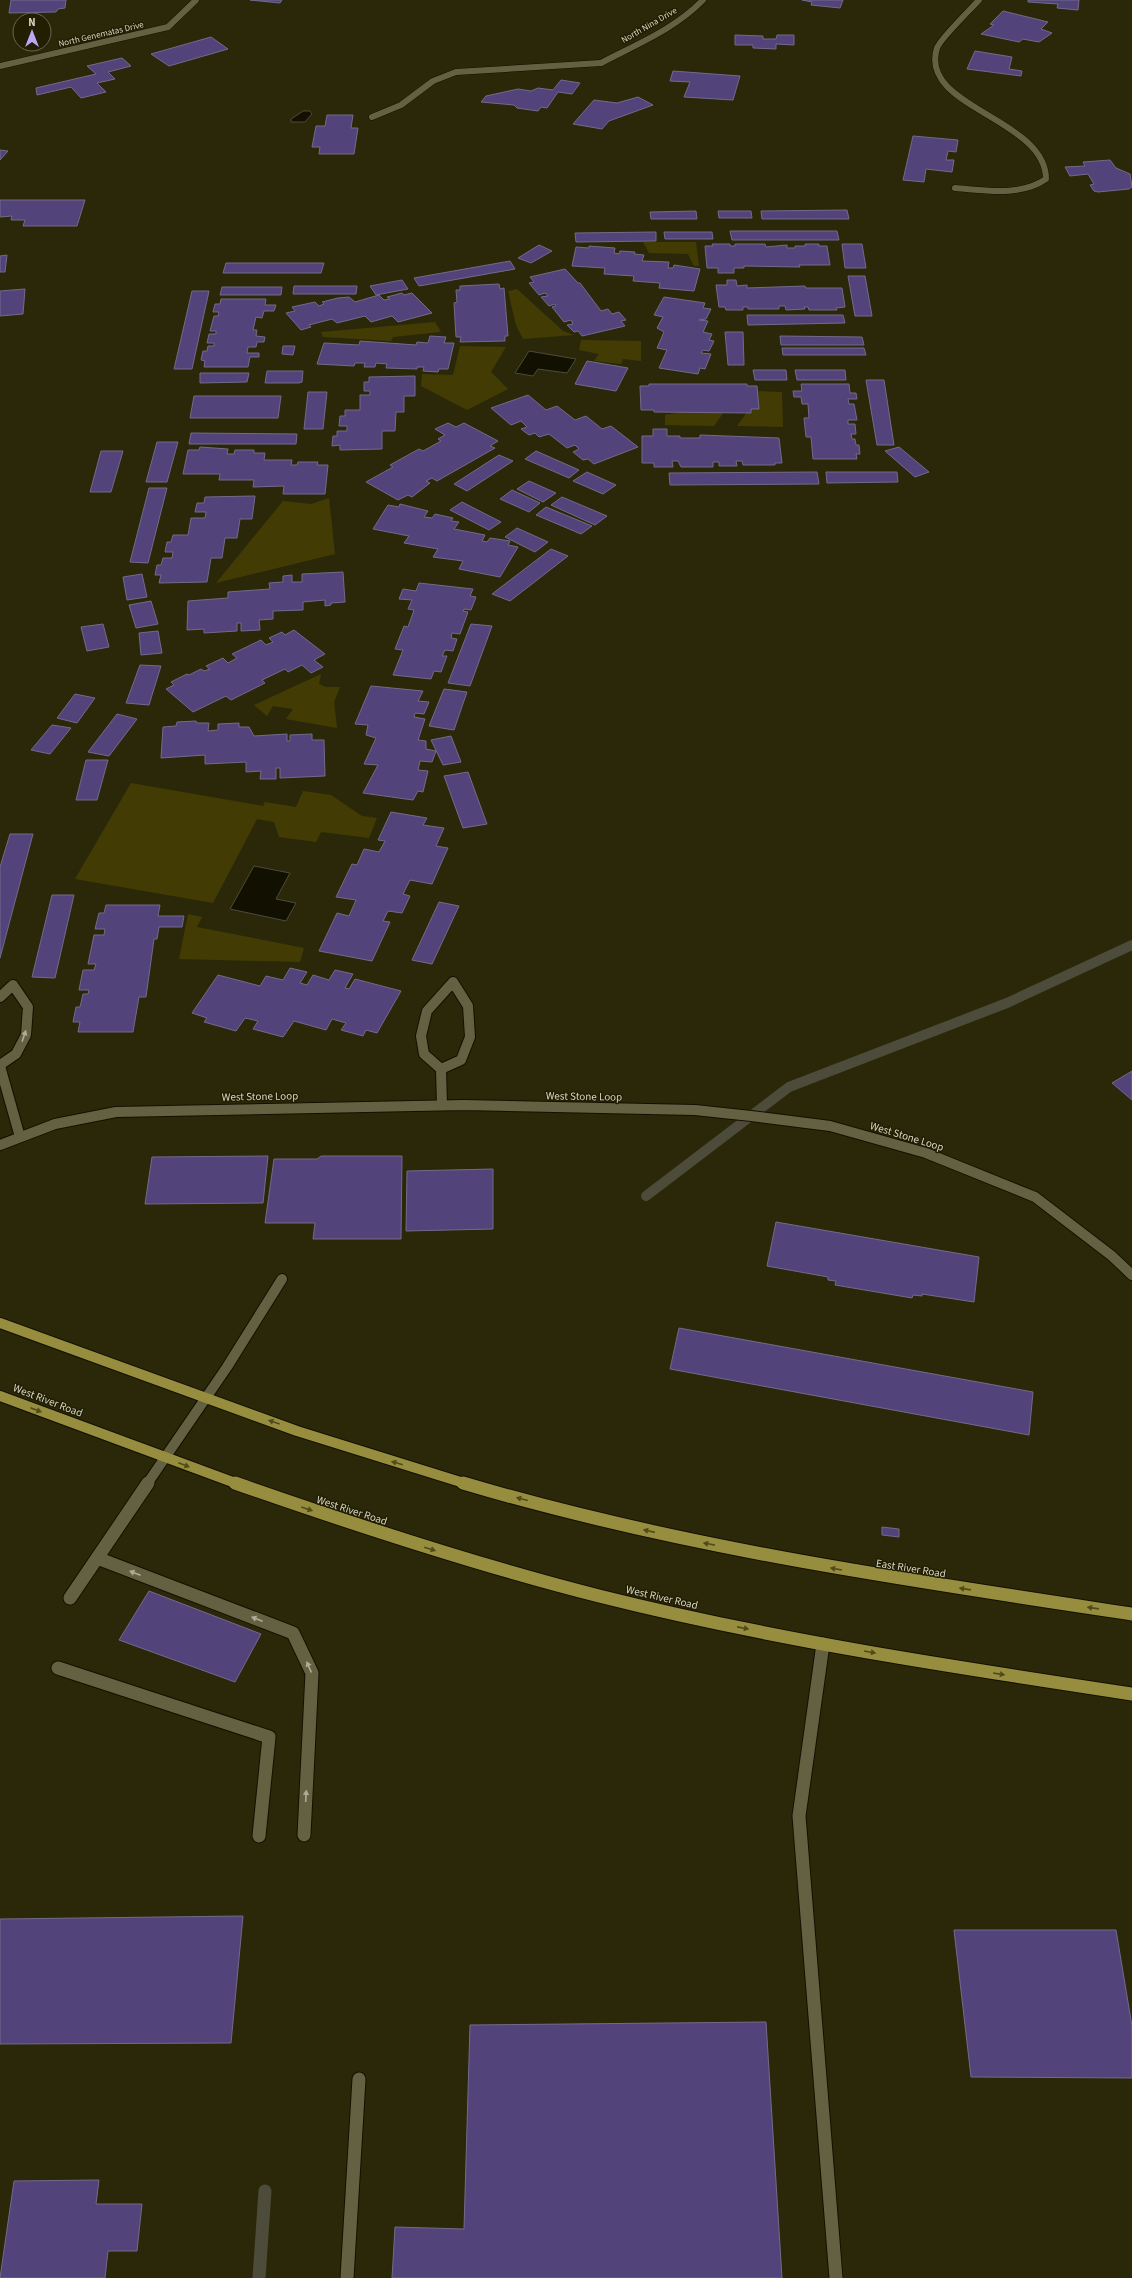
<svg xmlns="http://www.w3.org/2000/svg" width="1132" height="2278" font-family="'Source Sans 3',sans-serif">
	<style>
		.green { fill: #423c04 }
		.water { fill: #121000; stroke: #4d4b3a }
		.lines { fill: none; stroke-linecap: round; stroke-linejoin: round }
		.stream-far1 { stroke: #4d4b3a; stroke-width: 10 }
		.stream { stroke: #4d4b3a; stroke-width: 13 }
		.building { fill: #52447b; stroke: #716b89 }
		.service-far2-casing { stroke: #141000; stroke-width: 7 }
		.service-far1-casing { stroke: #141000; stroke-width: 12 }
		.service-casing { stroke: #141000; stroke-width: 15 }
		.minor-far1-casing { stroke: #141000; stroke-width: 7 }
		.minor-casing { stroke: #141000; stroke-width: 12 }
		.primary-far1-casing { stroke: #141000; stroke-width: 12 }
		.primary-casing { stroke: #141000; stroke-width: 15 }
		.service-far2 { stroke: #646142; stroke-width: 6 }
		.service-far1 { stroke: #646142; stroke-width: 10 }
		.service { stroke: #646142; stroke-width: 13 }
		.minor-far1 { stroke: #646142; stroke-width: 6 }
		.minor { stroke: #646142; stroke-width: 10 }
		.primary-far1 { stroke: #968e3e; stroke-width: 10 }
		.primary { stroke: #968e3e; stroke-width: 13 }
		.oneway { fill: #aeac96 }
		.oneway2 { fill: #504b1a }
		.labels { text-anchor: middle; stroke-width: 3; stroke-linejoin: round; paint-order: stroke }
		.far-street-label { font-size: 9px; fill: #d6d4c3; stroke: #211e02 }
		.street-label { font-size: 11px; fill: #d6d4c3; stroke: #211e02 }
	</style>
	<rect width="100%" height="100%" fill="#2b280a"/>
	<!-- green -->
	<path class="green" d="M643 242H696L699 266H694L688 254 649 253Z
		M517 289 563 331 574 335 523 339 516 325 508 291Z
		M435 322 441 332 393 337 391 341 323 337 321 332Z
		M581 340 641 341V361L623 359 621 364 594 361 599 354 579 350Z
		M460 346 506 347 491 372 508 389 467 410 421 386 422 374 453 375Z
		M758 391 782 392 783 427 737 426 747 412H751V409H759Z
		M681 412H724L714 426 665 425V415Z
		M329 498 335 554 216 583 283 501 311 504Z
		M321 674 319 684 326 687H340L334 702 337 728 286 719 293 709 273 706 267 716 254 705Z
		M131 783 263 806 265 802 296 807 303 791 331 795 362 816 377 818 369 838 321 832 316 842 279 837 274 822 257 819 213 903 75 879Z
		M188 914 202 917 197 927 304 948 300 962 179 959Z"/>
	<!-- water -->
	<path class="water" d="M303 111H310L312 114 305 122H291V119Z
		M529 351 576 359 567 373 538 369 533 376 515 373Z
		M254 866 290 873 276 899 296 903 286 921 230 909Z"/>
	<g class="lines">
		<!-- stream-far1 -->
		<path class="stream-far1" d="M646 1196 789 1087 1007 1003 1132 945"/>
		<!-- stream -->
		<path class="stream" d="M259 2278 265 2191"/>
	</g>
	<!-- building -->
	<path class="building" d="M11 0H66L65 8 58 9 56 12 9 13Z
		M250 0H282L280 3Z
		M802 0H843L840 8 811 5 812 2Z
		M1028 0H1079L1078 10 1057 8 1058 4 1028 2Z
		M1003 11 1048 22 1041 29 1052 33 1039 42 1023 39 1019 42 981 34 994 25 990 24Z
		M735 35 763 36V39H776L777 35H794V45L776 44V49L753 48V45H735Z
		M211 37 228 49 169 66 151 54Z
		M975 51 1012 57 1009 69 1022 71 1021 76 967 69Z
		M122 58 131 66 108 72 115 79 97 83 106 92 81 98 71 87 37 95 36 88 96 74 87 66Z
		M673 71 740 76 733 100 684 97 690 82 670 81Z
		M561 80 580 83 572 94 558 92 547 108 541 107 538 111 517 108 514 105 481 102 486 96 518 89 531 91 538 88 553 90Z
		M638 97 653 105 609 121 602 129 573 124 594 100 617 103Z
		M327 115H353L351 128H358L354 154H319L320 147H312L316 126H325Z
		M913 136 958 140 956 152 948 151 946 160H954L952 172 926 169 924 182 903 180Z
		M0 150 8 151 0 160Z
		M1110 160 1116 168 1130 174 1132 187 1129 189 1098 192 1094 191 1090 185 1094 184 1088 174 1070 176 1065 167 1085 166 1083 162Z
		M0 200H85L77 226H23L25 220H11L12 216 0 217Z
		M847 210 849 219H762L761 211Z
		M696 211 697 219H651L650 212Z
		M718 211H751L752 218H719Z
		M730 231H837L839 240H732Z
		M656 232V241L576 242 575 233Z
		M664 232H712L713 239H665Z
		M712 244H730V246H735V244H765L766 247 787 245V248H795V246H805V244H819V246H827L830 265H799L800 267 744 266V268H734V273H718V268H707L705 246H713Z
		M842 244H862L866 268H845Z
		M539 245 552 251 531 263 518 258Z
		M589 246 615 248 614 253 619 254 620 251 635 252 634 254 644 255 642 261 669 262 668 268H673L674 265 700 269 694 291 659 288 660 283 633 281 634 276 604 274 605 268 572 266 576 247 589 248Z
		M7 255 5 272H0V256Z
		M510 261 515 269 419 286 414 278Z
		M226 263H324L321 273H223Z
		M565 269 578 283H580L601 311 608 309 612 314 619 312 626 320 621 321 625 326 582 336 578 331 574 332 567 325 573 324 571 320 564 322 552 307 556 306 555 304 549 306 541 297 548 296 545 293 539 295 529 283 534 282 530 277Z
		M848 276H865L872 316H855Z
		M402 280 408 289 376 295 370 286Z
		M727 280H736L737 286 747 285V288L805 286 806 288H842L845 307 836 308 837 310H809L808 307H804L805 309 786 310 785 306H779V309H748V307H743V310H726L725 307H719L716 285H727Z
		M499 284 500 289 504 288 508 336H505V341L460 342 461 337H456L454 303 457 302 456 290H460V286Z
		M294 286H357L356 294H293Z
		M222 287H282L281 295H220Z
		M25 289 23 314 0 316V291Z
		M192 291H209L192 369H174Z
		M402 293 404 295 412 293 432 313 398 322 392 316 371 322 365 316 337 323 332 319 309 325 311 327 301 330 286 313 295 311 292 307 315 302 319 306 324 304 322 302 338 298 349 297 355 302 379 295 384 300 390 299 387 297Z
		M664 297 705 303 703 308 711 309 706 319 699 320 708 321 703 332 712 334 709 340 714 341 709 351 703 350 701 353 711 354 705 369 700 368 698 374 659 368 667 350 657 348 664 332 657 328 663 317 654 315Z
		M221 299H266L265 305H276L274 311H264L262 318 256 317 253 330H257L256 336 265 337 264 342H257L256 347H248L247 353H259V357H250L248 367H204L205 361 201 360 203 351H207L208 346H214V343H207L209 334H216V331H210L214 316H218L219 312H213L215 304H220Z
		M747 315H843L845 323 748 325Z
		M725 332H743L744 365H728Z
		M430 336 446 337 444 343H454L448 369H439L438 372 423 371 424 367H417V369L386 368 387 364 376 363 375 367H364L365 363H355L354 366 317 364 324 343 359 345 360 341 416 345 417 342 428 343Z
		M780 336 862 337 864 345H781Z
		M283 346H295L293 355 282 354Z
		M782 348H864L866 355H783Z
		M587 361 628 368 616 391 575 384Z
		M753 370H786L787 380H755Z
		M795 370H845L846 380H797Z
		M267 371H303L302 382 299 383H265Z
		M200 373H249L247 382 200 383Z
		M415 376V396H404V412H396L395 431H382V449L340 450V445L332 446 333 436H337V431H347V426H339L340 416H345V410H360V395H370V391H364V382H369V377Z
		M866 380H884L894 445H877Z
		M649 384H747V386H757L759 409H751V413L654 412V410H641L640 386H649Z
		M801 384H849L850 393H856L857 399H848L849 404H854L857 420H848V424H855L856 434H851L852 439H855L856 445H859L860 454H856L857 459H813L811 437H806L804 418H809L808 404H802L801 397H794L793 391H802Z
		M308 392H327L323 429H304Z
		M528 395 546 410 557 406 575 420 586 416 602 429 611 426 638 447 594 464 588 459 583 460 573 452 579 449 575 445 567 448 549 434 539 437 535 433 529 435 521 429 527 427 521 421 511 425 491 408Z
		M194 396H281L278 418H190Z
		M448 423 456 427 464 423 498 441 490 446 495 448 437 481 432 478 426 481 430 483 412 497 408 495 398 500 366 482 393 467 390 465 419 449 423 451 441 441 438 439 445 435 435 429Z
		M653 429H667V436H680V438H700V435L779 438 782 463H775V465H743L742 461H736L737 466H719V462H713V467H681L678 461H672L673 467H654V463H642V436H653Z
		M191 433 297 434 296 444H189Z
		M157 442H178L167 482H146Z
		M200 447 228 449 227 454H234L235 450H254V453H265L264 460H292L291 465H297L298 462H318L317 465H328L325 494H283L284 486 253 487 254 480H219L220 474H183L188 450H199Z
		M899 447 929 472 915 477 885 451Z
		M101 451H123L111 492H90Z
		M536 451 579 470 569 478 525 459Z
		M499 455 513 461 467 491 454 484Z
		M587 472 616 485 603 494 573 481Z
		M817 472 819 484 670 485 669 473Z
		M826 472H897L898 482 827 483Z
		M529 481 556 493 543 502 517 489Z
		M149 488H167L148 563 130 562Z
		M512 490 540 503 529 512 500 499Z
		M255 496 252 519H240L237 538H225L222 558H211L207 582 159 583 161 575H155L157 565H161L163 558H172L173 552H165L167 542H171L173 535H188L191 518H205L206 512H195L197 503H204L205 497Z
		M562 497 607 516 595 525 551 505Z
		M462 502 501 522 489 530 450 510Z
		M400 504 428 511 424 517 432 518 435 514 453 518 451 521 459 522 454 529 485 535 482 541 487 542 490 538 510 541 508 545 518 547 500 577 459 569 463 561 433 557 438 549 404 543 409 536 373 529 388 505 399 507Z
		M546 507 592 526 581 534 536 515Z
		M517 528 548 542 535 552 505 537Z
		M551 549 568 556 510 601 492 594Z
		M343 572 345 602 331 603V605L325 606V600L303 602V610L273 611V619L259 620 260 630 241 631V623H237V631L204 633V629L187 630 188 601 228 598V592L270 589 269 583 283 582V576L292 575V582H302V574Z
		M142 574 147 597 127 600 123 577Z
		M419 583 473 589 470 596 476 597 471 610 464 609 463 611 468 612 460 634 452 633 451 638 457 639 453 651 445 650 442 656H447L441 672 434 671 431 679 393 675 403 650 395 649 404 626 408 627 414 610 408 609 412 600 399 599 403 589 416 591Z
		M151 601 158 624 136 628 129 605Z
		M103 624 109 647 87 651 81 627Z
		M471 624 492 626 470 686 448 683Z
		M294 630 325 654 314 660 323 667 311 673 302 665 288 672 285 669 262 680 265 683 231 700 226 696 193 712 166 689 174 685 171 682 187 674 189 675 201 669 204 671 210 669 206 666 223 658 228 663 237 658 232 654 261 640 266 645 273 642 269 638 282 632 285 635Z
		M158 631 162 653 141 655 139 633Z
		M140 665 161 666 149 705 126 703Z
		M371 686 423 691 418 701 429 702 424 714 415 713 414 717 425 719 418 740 426 741V749L436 751 432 762 420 761 418 770 428 771 423 792 418 791 413 800 363 793 378 765 364 764 376 738 366 735 368 725 355 724Z
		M444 689 467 692 454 730 429 726Z
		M75 694 95 698 77 723 57 718Z
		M117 714 137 719 109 756 88 752Z
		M196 721 197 723H209L208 731 218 730V724L239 723V727H249L254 736 287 734V741H290V735L312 734V740H324L325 776 280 778V768H276V779H260L261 771 246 772V762L205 764V755L161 758 163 727 176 726 177 722Z
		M52 725 71 728 50 754 31 750Z
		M451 736 461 762 443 765 431 740Z
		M86 760H108L97 800H76Z
		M468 772 487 824 463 828 444 776Z
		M391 812 427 818 423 825 444 828 436 846 448 848 432 884 410 880 403 894 410 896 402 913 388 911 383 921 390 922 372 961 319 951 337 913 349 916 356 900 336 897 352 864 357 865 364 849 379 852 385 841 378 840Z
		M10 834H33L0 958V867Z
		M52 895H74L55 978 32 977Z
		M439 902 459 906 432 964 412 960Z
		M106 905H160L158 916H184L182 927H159L157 939H154L146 997H139L133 1032H78L80 1022H73L76 1007H80L83 994H88L89 990H79L83 970H94L96 964H88L94 935H104L105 929H95L99 913H104Z
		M290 968 307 972 300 983 307 985 313 975 329 980 335 970 353 974 345 988 349 989 355 979 401 991 377 1033 366 1030 363 1036 341 1030 346 1023 332 1019 326 1030 294 1021 283 1037 253 1029 258 1021 245 1018 236 1031 204 1022 207 1018 192 1013 218 975 260 986 266 976 283 980Z
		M1132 1071V1100L1112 1083Z
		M268 1156 263 1203 145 1204 152 1157Z
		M321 1156H402L401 1239H313L315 1223H265L274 1159H317Z
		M493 1169V1229L406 1231 407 1171Z
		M776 1222 979 1257 974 1302 922 1294V1296L913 1295 912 1298 835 1285 836 1281 828 1280V1277L767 1266Z
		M679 1328 1033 1392 1029 1435 670 1369Z
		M882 1527 899 1529V1537L882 1535Z
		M149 1591 261 1634 235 1682 119 1640Z
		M243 1916 231 2043 0 2044V1919Z
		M954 1930H1116L1132 2026V2078L971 2077Z
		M766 2022 782 2278H392L395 2227 464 2229 470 2025Z
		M99 2180 96 2204H142L137 2251H108L105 2278H0L14 2181Z"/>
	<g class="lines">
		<!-- service-far2 casing -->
		<g class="service-far2-casing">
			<path id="service-far2" d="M372 117 401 105 433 81 456 72 601 63
				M955 188C984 190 1020 197 1046 179 1046 118 918 108 937 48 940 39 971 9 979 0"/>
		</g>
		<!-- service-far1 casing -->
		<g class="service-far1-casing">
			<path id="service-far1" d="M453 982 468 1006 470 1037 461 1060 441 1069 424 1054 421 1036 427 1011Z
				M0 997 13 985 28 1007 26 1035 16 1054 0 1065
				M0 1066 20 1137
				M441 1069 442 1105
				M147 1484 227 1367 282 1279"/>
		</g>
		<!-- service casing -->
		<g class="service-casing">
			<path id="service" d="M97 1558 293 1633 312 1673 304 1835
				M70 1598 148 1483
				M823 1644 799 1816 836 2278
				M58 1668 269 1737 259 1836
				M347 2278 359 2079"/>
		</g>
		<!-- minor-far1 casing -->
		<g class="minor-far1-casing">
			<path id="minor-far1" d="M601 63C637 44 675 29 703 0
				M0 66 168 27 196 0"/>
		</g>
		<!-- minor casing -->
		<g class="minor-casing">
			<path id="minor" d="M0 1145 55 1124 116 1112 464 1105 695 1110 751 1116 830 1126 926 1153 1035 1197 1112 1256 1132 1275"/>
		</g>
		<!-- primary-far1 casing -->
		<g class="primary-far1-casing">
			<path id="primary-far1" d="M0 1323 297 1431 467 1484
				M0 1396 238 1484"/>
		</g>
		<!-- primary casing -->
		<g class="primary-casing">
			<path id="primary" d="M235 1483C355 1525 476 1565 599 1596 774 1640 953 1667 1132 1694
				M463 1483C682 1548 907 1580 1132 1614"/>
		</g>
		<!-- service-far2 -->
		<use href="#service-far2" class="service-far2"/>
		<!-- service-far1 -->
		<use href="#service-far1" class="service-far1"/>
		<!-- service -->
		<use href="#service" class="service"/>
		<!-- minor-far1 -->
		<use href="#minor-far1" class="minor-far1"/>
		<!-- minor -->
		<use href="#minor" class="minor"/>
		<!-- primary-far1 -->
		<use href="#primary-far1" class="primary-far1"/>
		<!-- primary -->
		<use href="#primary" class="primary"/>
	</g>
	<!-- one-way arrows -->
	<defs><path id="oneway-solid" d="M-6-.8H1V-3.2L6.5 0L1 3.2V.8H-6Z"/></defs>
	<g class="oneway">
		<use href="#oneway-solid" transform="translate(24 1036) rotate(-71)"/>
		<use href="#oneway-solid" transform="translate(135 1573) rotate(-159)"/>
		<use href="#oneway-solid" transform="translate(257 1619) rotate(-159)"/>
		<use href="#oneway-solid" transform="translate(309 1667) rotate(-113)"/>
		<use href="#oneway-solid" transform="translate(306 1796) rotate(-87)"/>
	</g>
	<g class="oneway2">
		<use href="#oneway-solid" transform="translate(36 1410) rotate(21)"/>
		<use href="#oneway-solid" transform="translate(274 1422) rotate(-161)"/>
		<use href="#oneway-solid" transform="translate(397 1463) rotate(-164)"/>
		<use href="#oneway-solid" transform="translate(184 1465) rotate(21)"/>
		<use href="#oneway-solid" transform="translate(522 1499) rotate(-165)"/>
		<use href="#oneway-solid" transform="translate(307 1509) rotate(19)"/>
		<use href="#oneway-solid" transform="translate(649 1531) rotate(-167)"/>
		<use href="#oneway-solid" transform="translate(709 1544) rotate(-169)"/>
		<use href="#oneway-solid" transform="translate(430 1549) rotate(17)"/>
		<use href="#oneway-solid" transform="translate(836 1569) rotate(-170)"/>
		<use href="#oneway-solid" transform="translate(965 1589) rotate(-172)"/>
		<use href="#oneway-solid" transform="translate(1093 1608) rotate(-172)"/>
		<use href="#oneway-solid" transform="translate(743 1628) rotate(11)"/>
		<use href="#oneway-solid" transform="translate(870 1652) rotate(10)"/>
		<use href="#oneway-solid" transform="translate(999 1674) rotate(9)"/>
	</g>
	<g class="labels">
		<!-- far-street labels -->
		<g class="far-street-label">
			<text transform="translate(649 25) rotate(-30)" y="3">North Nina Drive</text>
			<text transform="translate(101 34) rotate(-13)" y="3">North Genematas Drive</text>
		</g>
		<!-- street labels -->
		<g class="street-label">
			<text transform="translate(260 1096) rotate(-1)" y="4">West Stone Loop</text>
			<text transform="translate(584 1096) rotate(1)" y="4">West Stone Loop</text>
			<text transform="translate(907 1136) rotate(17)" y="4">West Stone Loop</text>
			<text transform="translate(48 1400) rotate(21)" y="4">West River Road</text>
			<text transform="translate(352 1510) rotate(18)" y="4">West River Road</text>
			<text transform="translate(911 1568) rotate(9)" y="4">East River Road</text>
			<text transform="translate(662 1597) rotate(13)" y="4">West River Road</text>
		</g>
	</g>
	<!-- north arrow -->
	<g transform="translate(32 32)"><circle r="19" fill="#211e02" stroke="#69674f"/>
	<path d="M0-3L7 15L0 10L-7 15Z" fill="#baaaf6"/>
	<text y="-6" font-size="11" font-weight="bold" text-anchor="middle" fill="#d6d4c3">N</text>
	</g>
</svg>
